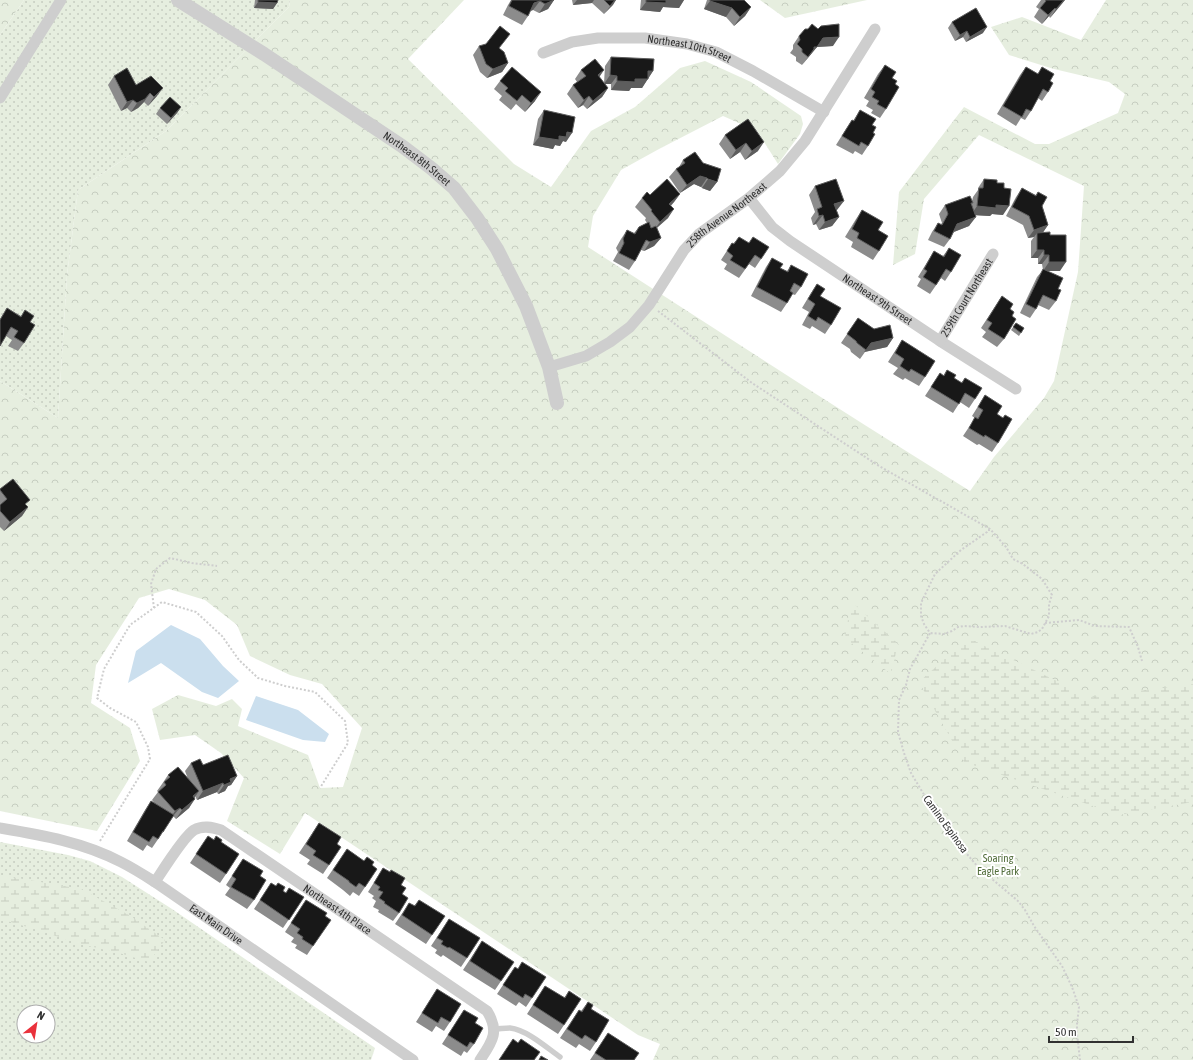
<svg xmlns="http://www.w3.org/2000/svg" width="1193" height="1060" font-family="'Asap Condensed',sans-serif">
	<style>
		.grass { fill: url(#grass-dots); fill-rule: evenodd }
		.forest { fill: url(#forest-crowns) }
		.wetland { fill: url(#wetland-marsh) }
		.water { fill: #cbdfee }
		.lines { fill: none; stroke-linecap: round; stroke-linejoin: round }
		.path { stroke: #cecece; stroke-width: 2; stroke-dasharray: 2 2; stroke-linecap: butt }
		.service { stroke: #cecece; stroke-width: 5.5 }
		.minor { stroke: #cecece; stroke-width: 11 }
		.tertiary { stroke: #cecece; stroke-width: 14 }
		.wall { fill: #8c8c8c }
		.shaded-wall { fill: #5d5d5d }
		.building { fill: #181818; stroke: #5d5d5d }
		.labels { text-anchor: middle; stroke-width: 4; stroke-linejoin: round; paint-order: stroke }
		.street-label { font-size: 11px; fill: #313131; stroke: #fff }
		.park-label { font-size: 11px; fill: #536e3c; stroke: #fff }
	</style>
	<defs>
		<pattern id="grass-dots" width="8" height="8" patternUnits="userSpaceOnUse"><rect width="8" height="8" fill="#e6eedf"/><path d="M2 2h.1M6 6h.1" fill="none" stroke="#c6cdc0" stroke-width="1.8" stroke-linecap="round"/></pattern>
		<pattern id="forest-crowns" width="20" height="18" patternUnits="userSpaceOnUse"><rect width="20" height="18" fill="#e6eedf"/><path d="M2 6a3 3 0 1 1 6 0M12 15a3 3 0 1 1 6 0" fill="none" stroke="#c6cdc0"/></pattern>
		<pattern id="wetland-marsh" width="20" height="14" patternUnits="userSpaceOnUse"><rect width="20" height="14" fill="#e6eedf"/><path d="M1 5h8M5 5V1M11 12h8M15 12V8" fill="none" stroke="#c6cdc0"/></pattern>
	</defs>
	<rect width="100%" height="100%" fill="#fff"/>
	<!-- grass -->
	<path class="grass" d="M24 0H290L289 7 166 131 78 190 67 275 58 418 0 381V35Z
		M0 842 68 855 90 861 122 877 172 909 375 1048 371 1060H0ZM24 1012H48V1036H24Z"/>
	<!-- forest -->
	<path class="forest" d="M0 0H24L0 35Z
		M290 0H464L408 59 514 164 551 187 591 131 635 107 680 68 705 61 751 82 801 116 803 124 800 134 778 164 757 131 723 116 659 149 621 170 593 216 588 247C715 329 841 411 970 491L994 457 1044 398 1054 381 1078 272 1084 186 979 135 924 199 915 254 893 265 899 192 964 107 1035 144H1049L1118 113 1125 94 1109 82 1054 69 1009 55 991 27 1022 17 1081 40 1106 0H1193V1060H653L660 1044 638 1035 305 813 280 854 227 821 244 778 221 753 195 735 160 740 152 709 178 695 216 706 232 699 242 709 238 726 308 755 320 788 343 787 362 728 322 684 290 675 250 656 237 625 205 600 169 589 139 598 96 665 91 703 130 728 140 761 97 831 0 811V381L58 418 67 275 78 190 166 131 289 7Z
		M760 0H867L785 18Z"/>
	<!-- wetland -->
	<path class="wetland" d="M851 601 898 644 891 674 845 638Z
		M968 638 1090 697 1193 684V802L1119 815 964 762 919 682Z
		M0 875 81 889 129 915 165 940 149 962 119 953 80 944 41 931 0 919Z"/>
	<!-- water -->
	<path class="water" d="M171 625 200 639 223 666 239 681 218 698 202 692 161 663 128 683 136 651Z
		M256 696 298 710 329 734 325 742 303 740 246 720Z"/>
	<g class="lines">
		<!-- path -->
		<path class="path" d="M658 311 752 383 879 466 990 529 1006 547 1013 559 1023 564 1042 579 1052 595 1049 604V616L1042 629 1038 632 1031 634 1005 626 980 627 964 626 958 627 952 631 944 634 930 633
			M990 530H988L987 532 961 550 935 574 921 603V616L924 624 930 633 910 669 906 685 899 700 898 732 904 753 911 773 923 793 950 827 966 853 979 868 1018 901 1025 910 1034 926 1062 966 1072 987 1079 1007 1077 1024V1034L1080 1060
			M154 608 151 584 156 569 170 558 192 563 217 566
			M1045 623 1079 620 1095 626 1129 627 1138 647 1142 661
			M100 841 150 759 148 747 136 722 110 708 97 698 104 669 130 625 162 602 196 612 222 636 239 660 258 678 285 686 315 692 345 721 348 743 320 788"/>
		<!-- service -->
		<path class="service" d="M493 1029C499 1029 504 1028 510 1028 527 1030 546 1047 560 1057"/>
		<!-- minor -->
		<g class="minor">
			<path id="s1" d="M543 53 572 42 598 38H645L687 44 716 52 753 71 824 112"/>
			<path d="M0 98 61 0"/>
			<path id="s2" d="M749 198 772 227 790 241 940 341 1016 389"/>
			<path id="s3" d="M940 341 993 254"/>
			<path id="s4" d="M549 367 586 356 610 342 630 327 649 305 684 250 699 234 749 198 780 171 805 141 875 29"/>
			<path id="s5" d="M0 828C41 835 83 842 121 862 133 868 144 875 155 882L413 1060"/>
			<path id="s6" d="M155 882C163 870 184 836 194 830 203 825 212 827 221 830L487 1011C500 1032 492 1042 480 1060"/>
		</g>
		<!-- tertiary -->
		<path class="tertiary" id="s7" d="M178 0 264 54 402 146 431 168 454 188 477 218 497 249 526 306 549 367 557 403"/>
	</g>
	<!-- wall -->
	<path class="wall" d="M255 0H278L277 3 273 9 254 8Z
		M511 0H554L548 9 539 13 533 10 530 11 528 16 522 25 503 15 508 5Z
		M572 0H616L604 14 592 3 573 5Z
		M641 0H684L679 8 663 7 660 12 640 10Z
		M707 0H744L751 7 745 16 734 26 726 17 704 9Z
		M1041 0H1065L1050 18 1049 16 1042 24 1034 17 1039 9 1036 7Z
		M952 22 983 33 966 42 963 37 955 41 948 28Z
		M799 36 833 46 817 47 802 65 796 61V57L790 53 793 49V45Z
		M479 46 499 48 508 63 502 72 487 78 480 72 473 55Z
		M611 57 653 71 642 88H631L629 91 611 90V84H605L608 88 602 97 587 109 583 105 578 108 567 94 573 85 577 82 575 79 581 70 599 77 604 83 605 66Z
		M885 65 892 78 895 84 886 109 880 118 871 113 873 110 866 106 869 101 864 98 878 74Z
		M1026 67 1038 74 1042 67 1050 81 1048 92 1042 101 1038 98 1031 111 1025 120 1021 118 1016 126 997 114 1020 75Z
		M114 76 136 85 157 96 148 106 144 102 138 108 131 112 127 108 121 111 108 85Z
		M500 81 535 101 525 112 516 104 511 110 499 100 502 96 494 89Z
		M181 107 177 113 167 124 156 114 160 108Z
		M544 110 566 142 563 141 560 146 555 145 553 149 533 145 538 119Z
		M860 110 872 125 868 146 862 155 855 151 853 154 836 145 846 129 852 120 853 121Z
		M748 119 758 151 745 160 740 152 730 159 719 144 725 135Z
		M683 160 717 182 710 191 702 188 701 187 694 184 680 193 669 177 676 169 679 167Z
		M984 179 997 183 1003 215 992 214 990 216 975 215 969 226 954 232 950 239 944 247 928 240 932 232 938 223 941 224 942 223 939 214 945 205 972 201 973 197 978 190V188Z
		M815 186 837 210H836L839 217 832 226 819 230 816 224 813 225 811 218 815 212 809 195Z
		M1022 188 1036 195 1038 192 1048 225 1043 232 1050 235 1060 271H1047L1058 289 1056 301 1049 310 1038 305 1036 309 1030 318 1020 313 1037 277 1043 270 1042 264H1038V258H1031V241L1034 237 1028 238 1023 225 1006 216 1016 197Z
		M680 194 671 206 668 218 657 228 661 238 654 246 644 251 641 250 635 261 629 270 613 261 618 252 616 248 621 239 627 230 634 233 639 227 647 223 645 220 646 218 635 207 642 198 650 195Z
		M862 210 878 230 879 251 873 260 851 247 853 242 845 237 856 219Z
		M739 237 761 259 755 268 749 264 739 278 724 269 727 264 721 260 732 243 733 244Z
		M949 248 951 272 945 281 941 278 930 294 917 286 921 279 918 277 934 251 943 256Z
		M772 258 780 268 787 271 791 265 801 287 795 295 792 294 787 303 781 312 751 296 766 267Z
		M817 284 820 296 831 325 825 334 812 326 810 329 802 325 809 312 802 308 811 293Z
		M1002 296 1010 309 1012 316 1004 339 997 347 982 337 986 332 981 328Z
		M7 308 21 316 25 310 30 322 24 343 18 351 8 346 12 340 6 336 0 346V319Z
		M858 318 874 329 893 338 887 347 865 352 860 359 851 352 850 349 841 343Z
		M1016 323 1024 328 1019 336 1011 330Z
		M902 340 925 377 919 386 905 378 903 380 893 374 898 368 888 362Z
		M947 370 954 378 961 383 965 378 975 399 969 408 960 402 953 413 925 396 940 373 943 376Z
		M985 395 997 414 998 443 992 452 979 444 977 445 963 436 975 418 972 416Z
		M0 489 26 505 28 507 22 516 4 531 0 527Z
		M191 763 203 765 237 776 231 785 228 786 225 791 218 794 217 792 197 800 195 796 189 808 176 819 173 816 172 817 163 832 152 848 147 845 143 851 127 841 145 810 151 801 155 804 152 800 158 792 157 791 162 784 168 775 188 779 185 771Z
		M319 823 337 844 329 865 323 874 307 864 310 860 299 853Z
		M208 836 214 840 221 842 226 874 220 883 190 863Z
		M347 849 364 861 377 869 359 896 353 892 350 896 343 890 327 878Z
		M243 859 260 876 254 900 247 909 225 895 230 888 226 885Z
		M383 868 401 885 402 894 399 913 393 921 378 912 379 910 373 907 376 901 372 898 374 896 368 892Z
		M271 883 285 893 304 897 283 928 254 909Z
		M306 900 325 916 313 946 307 955 295 948 297 945 291 942 294 938 285 932Z
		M419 900 432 935 426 944 395 924 409 903 414 906Z
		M449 919 467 958 461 967 443 955 441 957 435 953 437 950 431 946Z
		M482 941 501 981 495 990 463 970Z
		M515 967 532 998 526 1007 519 1002 516 1006 497 994Z
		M545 986 564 998 569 991 564 1025 558 1034 527 1014Z
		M437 989 450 1022 444 1031 436 1026 432 1032 416 1022Z
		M588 1002 591 1009 596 1042 590 1051 579 1044 576 1048 560 1038 579 1010 581 1011Z
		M464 1010 475 1023 474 1044 467 1053 464 1051 461 1056 442 1044Z
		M608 1033 634 1060H590Z"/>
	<!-- shaded-wall -->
	<path class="shaded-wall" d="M554 0 548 9 539 13 545 4Z
		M577 0H594L592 3 573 5Z
		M615 0H616L613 5 604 14Z
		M665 0H684L679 8 663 7 660 12 640 10 646 2Z
		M1064 0H1065L1050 18 1056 9Z
		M540 1 533 10 528 12 534 3Z
		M710 1 732 8 726 17 704 9Z
		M258 2 277 3 273 9 254 8Z
		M751 7 745 16 734 26 740 17Z
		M1055 8 1049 16 1042 24 1048 15Z
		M987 27 983 33 966 42 970 37Z
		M967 31 963 37 955 41 960 35Z
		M839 37 833 46 817 47 802 65 809 56 814 47 823 38Z
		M508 63 502 72 487 78 493 69Z
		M604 70 598 79V75Z
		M648 71H653L642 88H631L629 91 611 90 617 81 635 79Z
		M610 75 617 76 611 84H604Z
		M163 88 157 96 148 106 154 97Z
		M608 88 602 97 587 109 593 101Z
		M541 92 535 101 525 112 531 103Z
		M150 93 144 102 138 108 131 112 137 103Z
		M589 96 583 105 578 108 584 100Z
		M133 100 127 108 121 111 127 102Z
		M181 107 177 113 167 124 171 118Z
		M567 132 572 133 566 142 563 141 560 146 555 145 553 149 533 145 539 137 559 136Z
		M764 142 758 151 745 160 752 151Z
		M746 143 740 152 730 159 736 150Z
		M700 176 707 178 701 187 694 184 680 193 687 185Z
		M708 179 717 182 710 191 702 188Z
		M680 194 674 202 663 213 669 204Z
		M844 201 837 210 828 213 834 204Z
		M996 205 1009 206 1003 215 992 214 990 216 971 215 977 206Z
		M674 209 668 218 654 230 660 222Z
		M823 215 816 224 813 225 819 216Z
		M839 217 832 226 819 230 825 222Z
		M976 217 969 226 951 233 957 224Z
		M1048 225 1042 234 1037 233 1034 237 1028 238 1034 230Z
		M661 238 654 246 644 251 650 242Z
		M1037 250H1044L1038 258H1031Z
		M1044 255H1049L1042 264H1038Z
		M1049 262H1066L1060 271H1043Z
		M893 338 887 347 864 352 871 343Z
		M28 507 22 516 4 531 10 522Z
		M237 776 231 785 228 786 225 791 218 794 224 785 230 779Z
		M223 783 217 792 197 800 203 791Z
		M199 791 193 800V796Z
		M195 799 189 808 176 819 182 810Z
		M180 808 173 816 169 820 175 811Z"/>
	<!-- building -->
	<path class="building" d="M258 0H278L277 3 258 2Z
		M512 0H554L545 4 540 1 534 3 528 16 509 6Z
		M604 0H615L610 6Z
		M646 0H666V3L646 2Z
		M710 0H744L751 7 740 17 732 8 710 1Z
		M1045 0H1064L1056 9 1055 8 1048 15 1040 8 1046 1Z
		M976 8 987 27 970 37 967 31 960 35 952 22Z
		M812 24 818 29 821 26 839 24V37L823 38 817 47H814V49L808 57 802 52V49L797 44 800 40 799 36 805 29H808Z
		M500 26 510 34 499 48 504 52 508 63 493 69 486 64 479 46 486 44Z
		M611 57 654 59 653 71H648V79H635V82L617 81V76L610 75Z
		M595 59 604 70 598 75 608 88 593 101 589 96 584 100 573 85 586 76 581 70Z
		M885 65 896 72 892 78 897 81 895 84 899 87 886 109 877 104 879 101 872 97 875 92 871 89Z
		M512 67 541 92 531 103 522 95 517 101 505 91 508 88 500 81Z
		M1026 67 1038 74 1042 67 1054 74 1050 81 1053 83 1048 92 1043 89 1031 111 1026 109 1022 117 1003 106Z
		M127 68 136 85 151 76 163 88 154 97 150 93 145 99 137 103 133 100 127 102 114 76Z
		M170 97 181 107 171 118 160 108Z
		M544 110 575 117 572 133 567 132 566 137 559 136V140L539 137Z
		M860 110 876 119 872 125 876 127 873 133 875 134 868 146 861 142 859 146 842 136 852 120 854 121Z
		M748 119 764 142 752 151 746 143 736 150 725 135Z
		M695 152 703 163 721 169 717 182 708 179 707 178 700 176 687 185 676 169 685 163 683 160Z
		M667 179 680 194 669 204 674 209 660 222 651 211 652 210 642 198 647 192 650 195Z
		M836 179 844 201 834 204 839 217 825 222 823 215 819 216 817 209 822 207 815 186Z
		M984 179 997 180V183H1004V188L1011 189 1009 206 996 205V208L977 206 979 188H983Z
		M1022 188 1036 196 1038 192 1047 197 1042 206 1048 225 1034 230 1029 216 1012 207Z
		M970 196 973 203H971L976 217 957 224 950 239 934 231 938 223 942 225 948 214 945 205Z
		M862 210 883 222 878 230 888 236 879 251 857 238 859 233 852 229Z
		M649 222 651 228 656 226 661 238 650 242 646 240 635 261 619 253 624 243 623 239 627 230 635 234 639 227Z
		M1050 232V235H1066V262H1049V255H1044V250H1037V233Z
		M739 237 749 243 753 237 769 247 761 259 755 255 745 269 730 260 733 256 727 251 732 243 734 244Z
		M949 248 961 255 951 272 946 269 936 285 923 277 927 271 924 269 934 251 944 257Z
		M772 258 783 264 780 268 788 272 791 265 808 274 801 287 794 283 790 291 793 293 787 303 757 287Z
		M1043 269 1063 278 1058 289 1061 290 1056 301 1043 295 1036 309 1026 304Z
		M817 284 825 289 820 296 841 308 831 325 818 317 816 321 808 316 815 304 808 299Z
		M1002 296 1013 304 1010 309 1014 312 1012 316 1016 319 1004 339 988 329 992 323 987 320Z
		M7 308 21 317 25 310 34 316 30 322 35 325 24 343 14 337 18 331 11 327 0 346V320Z
		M858 318 874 329 890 325 893 338 871 343 866 350 857 343 856 341 847 334Z
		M1016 323 1024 328 1021 333 1013 327Z
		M902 340 935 361 925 377 911 369 909 372 900 366 904 359 895 353Z
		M947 370 956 375 954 378 962 383 965 378 982 388 975 399 965 393 959 404 931 387 940 373 944 376Z
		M985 395 1002 406 997 414 1003 418 1005 415 1012 419 998 443 985 435 984 437 969 428 975 417 978 419 983 410 978 407Z
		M13 479 30 500 25 504 28 507 10 522 0 511V505L7 499 0 490V489Z
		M228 755 237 776 230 779 231 782 224 785 223 783 203 791 191 763 200 759 203 765Z
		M178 767 199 791 193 796 195 799 182 810 180 808 175 811 158 792 166 785 164 782 170 777 168 775Z
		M151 801 174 815 163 832V831L158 839 153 836 149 842 133 832Z
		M319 823 341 837 337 844 341 847 329 865 313 855 316 851 306 844Z
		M208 836 214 840 216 836 222 840 221 842 239 854 226 874 196 854Z
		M347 849 364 861 367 857 374 862 372 865 377 869 365 887 359 883 356 887 349 882V881L333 870Z
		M243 859 263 871 260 876 266 880 254 900 231 887 236 879 232 876Z
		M383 868 390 872 391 870 405 878 401 885 406 888 402 894 408 898 399 913 384 903 385 902 379 898 383 892 378 890 380 887 374 883Z
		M271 883 276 886 278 883 285 887 283 891 286 893 289 888 304 897 289 920 260 900Z
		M306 900 327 913 325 916 331 920 313 946 302 939 303 937 297 933 300 929 291 923Z
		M419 900 445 916 432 935 402 915 409 903 415 906Z
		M449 919 480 938 467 958 449 947 448 948 441 944 443 941 437 938Z
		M482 941 514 962 501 981 470 961Z
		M522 962 546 977 532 998 525 994 523 998 503 985 515 967 518 969Z
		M545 986 565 998 569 991 581 999 564 1025 533 1005Z
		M437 989 461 1004 450 1022 441 1017 438 1023 422 1013Z
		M588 1002 593 1005 591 1009 609 1020 596 1042 585 1035 582 1039 567 1029 579 1010 582 1012Z
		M464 1010 478 1018 475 1023 483 1028 474 1044 470 1042 467 1047 448 1035Z
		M608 1033 639 1053 634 1060H606L595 1053Z
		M513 1039 518 1043 521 1039 540 1052 534 1060H499Z
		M541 1056 548 1060H539Z"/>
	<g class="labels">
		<!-- street labels -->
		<g class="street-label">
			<text dy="4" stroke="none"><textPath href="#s1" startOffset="150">Northeast 10th Street</textPath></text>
			<text dy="4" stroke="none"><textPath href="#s7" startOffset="287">Northeast 8th Street</textPath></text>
			<text dy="4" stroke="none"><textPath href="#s4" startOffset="241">258th Avenue Northeast</textPath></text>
			<text dy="4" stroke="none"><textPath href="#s3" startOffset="51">259th Court Northeast</textPath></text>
			<text dy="4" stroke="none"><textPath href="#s2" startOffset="165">Northeast 9th Street</textPath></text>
			<text transform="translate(946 824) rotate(54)" y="4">Camino Espinosa</text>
			<text dy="4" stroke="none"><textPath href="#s6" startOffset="234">Northeast 4th Place</textPath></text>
			<text dy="4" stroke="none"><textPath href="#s5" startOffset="240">East Main Drive</textPath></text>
		</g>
		<!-- park labels -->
		<g class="park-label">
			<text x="998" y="862">Soaring<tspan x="998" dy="13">Eagle Park</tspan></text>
		</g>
	</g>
	<!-- north arrow -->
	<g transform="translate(36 1024) rotate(30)"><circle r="19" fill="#ffffff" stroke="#adadad"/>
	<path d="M0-3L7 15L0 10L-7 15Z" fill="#ea313b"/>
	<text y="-6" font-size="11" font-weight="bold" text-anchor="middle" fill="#313131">N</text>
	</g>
	<!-- scale -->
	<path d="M1049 1036v6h84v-6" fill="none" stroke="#313131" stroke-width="2"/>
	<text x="1055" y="1036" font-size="12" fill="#313131" stroke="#ffffff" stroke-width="3" paint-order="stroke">50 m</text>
</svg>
